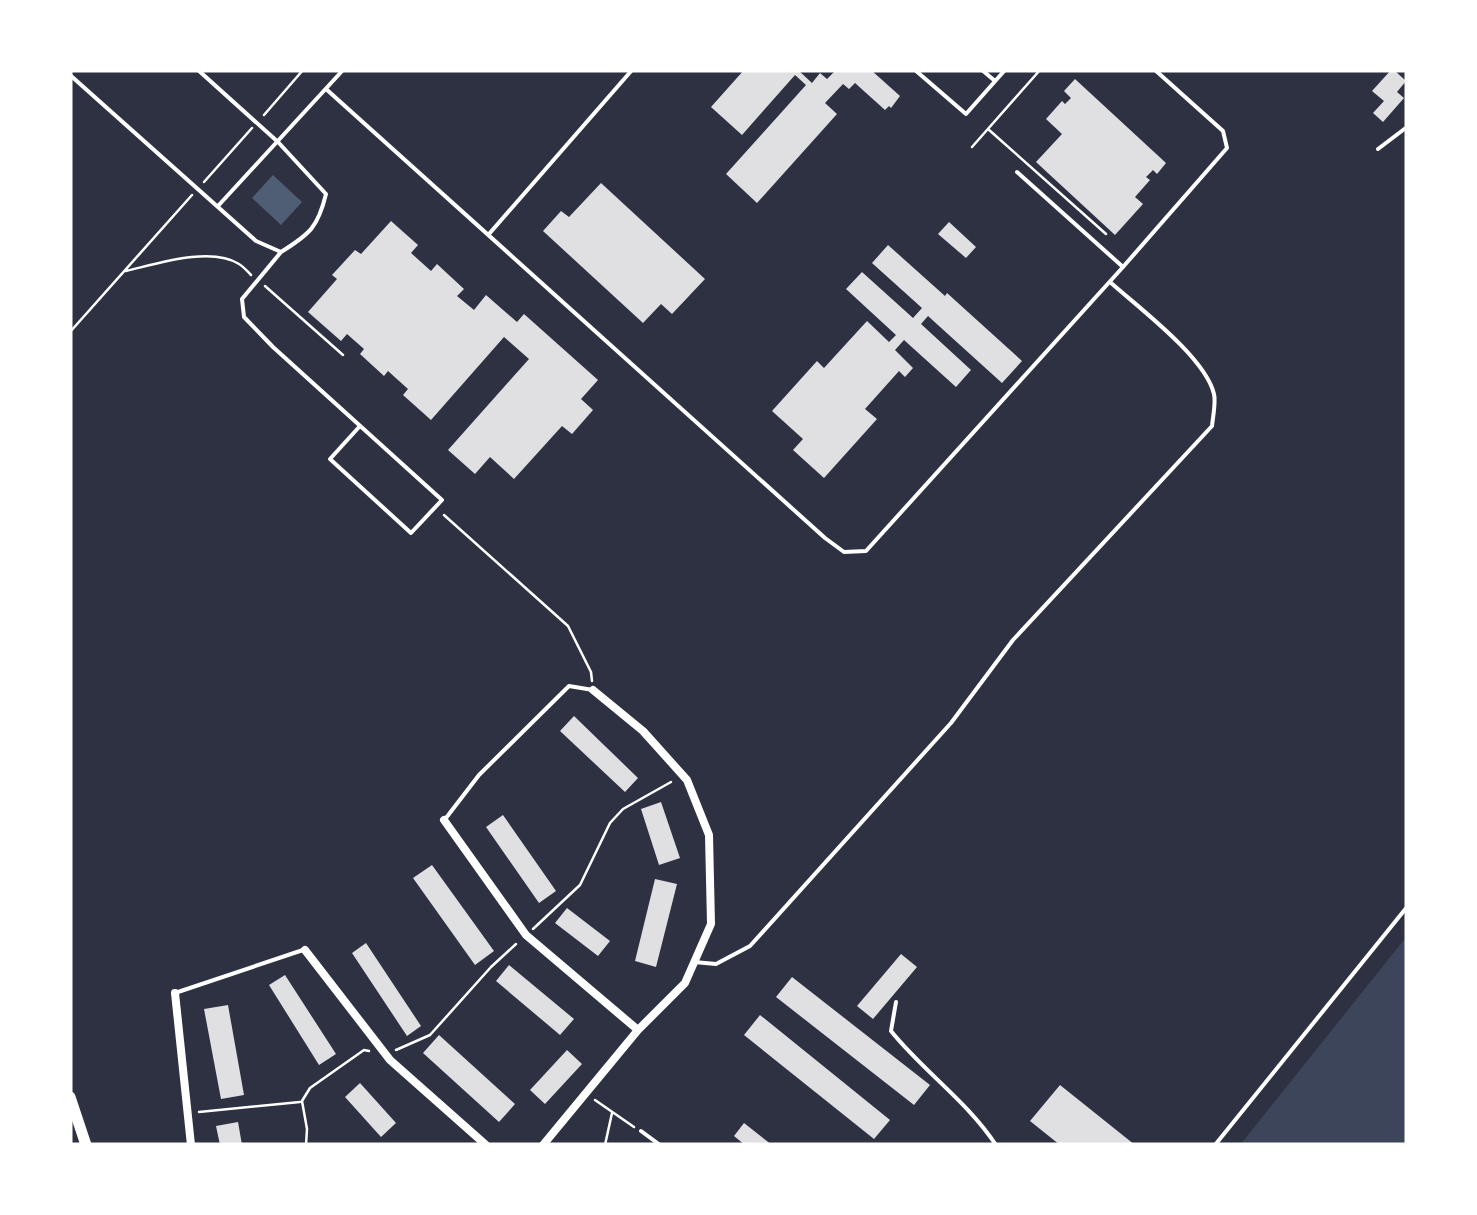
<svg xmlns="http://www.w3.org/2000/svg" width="1477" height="1215" font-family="'Varela Round',sans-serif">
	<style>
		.green { fill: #3c4559 }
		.water { fill: #4f5d75 }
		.building { fill: #e0e0e3 }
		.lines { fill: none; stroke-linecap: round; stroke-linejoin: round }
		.path { stroke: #fff; stroke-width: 2.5 }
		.service { stroke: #fff; stroke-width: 4 }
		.minor { stroke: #fff; stroke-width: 8 }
		.primary { stroke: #fff; stroke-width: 11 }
	</style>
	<rect width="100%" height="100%" fill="#2d3142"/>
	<!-- green -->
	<path class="green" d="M1407 936V1145H1240Z"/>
	<!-- water -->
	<path class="water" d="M273 175 302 202 281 225 252 198Z"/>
	<!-- building -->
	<path class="building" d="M744 70H798L812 83 820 73 827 79 836 70H871L900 96 891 108 889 106 885 110 855 83 849 89 843 84 825 103 837 114 757 203 726 174 806 85 795 75 742 135 711 107Z
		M1391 70H1394L1406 81 1397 92 1404 98 1383 122 1373 113 1384 101 1372 91Z
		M1075 79 1166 163 1157 174 1153 170 1146 177 1150 180 1135 197 1143 204 1115 235 1036 162 1062 134 1046 119 1062 101 1065 104 1071 98 1064 91Z
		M601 183 705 279 672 314 661 304 643 323 543 231 561 211 569 217Z
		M391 221 418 245 411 253 431 271 437 264 464 289 457 296 474 310 486 295 517 322 524 314 598 380 581 399 593 410 572 434 562 426 514 479 490 457 475 474 448 450 529 359 504 337 431 420 403 395 408 389 388 371 384 376 360 354 364 349 347 334 341 341 308 312 337 279 332 275 355 250 361 254Z
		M949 222 976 247 966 258 938 234Z
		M888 245 945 296 947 293 1022 361 1002 383 928 316 921 324 971 370 956 387 904 340 895 350 913 368 905 377 899 371 865 409 877 419 824 478 793 450 803 439 772 411 817 361 824 368 867 321 889 342 896 335 846 289 862 272 913 318 922 308 872 263Z
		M574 716 638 778 625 792 560 731Z
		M661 802 680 858 659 865 641 809Z
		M503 815 556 891 539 903 486 827Z
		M432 865 494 951 475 965 413 878Z
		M655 879 677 884 656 967 635 961Z
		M567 908 610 941 598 956 555 923Z
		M366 943 421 1026 407 1036 352 953Z
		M901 954 917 967 873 1019 857 1006Z
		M509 965 574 1019 560 1035 496 981Z
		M285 975 336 1054 319 1065 269 985Z
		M792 977 930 1085 914 1105 776 997Z
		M228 1005 244 1095 221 1099 204 1009Z
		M760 1015 890 1120 874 1139 744 1035Z
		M439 1035 515 1104 499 1122 423 1053Z
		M567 1050 582 1064 545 1104 530 1090Z
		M360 1083 396 1123 381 1137 345 1097Z
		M1060 1085 1135 1145H1060L1030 1121Z
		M238 1122 242 1145H220L216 1126Z
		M744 1123 772 1145H745L734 1136Z"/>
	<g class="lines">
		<!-- path -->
		<path class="path" d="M264 115 303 70
			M988 129 1106 234
			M972 147 1040 70
			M204 182 252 128
			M126 271C156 264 211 246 239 264 244 267 247 271 251 275
			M265 286 343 355
			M70 332 192 195
			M444 515 568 626 591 672 592 681
			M533 929 580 885 610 823 623 809 671 782
			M396 1050 430 1035 491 967 516 944
			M595 1100 634 1127
			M199 1112 300 1102
			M306 1145 307 1129 302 1101 310 1088 364 1050 369 1051
			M605 1145 612 1113"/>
		<!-- service -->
		<path class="service" d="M915 70 966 114 1005 70
			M982 70 995 81
			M70 75 256 241 281 252C310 234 318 227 326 194L278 142 198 70
			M326 89 825 538 844 552 866 551 1123 267 1227 148 1223 131 1155 70
			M1378 149 1407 127
			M1017 172 1123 267
			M218 206 343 70
			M489 234 632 70
			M281 252 242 299 244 317 273 347 442 500 411 533 330 459 360 426
			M446 818 479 775 569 686 593 690
			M694 962 716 964 750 946 951 723 1013 640 1212 426C1213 416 1216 403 1214 394 1205 357 1139 308 1110 282
			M175 993 303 950
			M896 1002 891 1031C923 1071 967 1101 996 1145
			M641 1131 660 1145
			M1215 1145 1407 907"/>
		<!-- minor -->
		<path class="minor" d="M444 820 526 935 638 1030
			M305 950 390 1060 486 1145
			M175 993 191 1145
			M543 1145 638 1030 685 983 711 924 709 835 687 780 643 731 593 690"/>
		<!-- primary -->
		<path class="primary" d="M70 1097 86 1145"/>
	</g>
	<!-- border -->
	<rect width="1477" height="1215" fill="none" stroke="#ffffff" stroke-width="145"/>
</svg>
